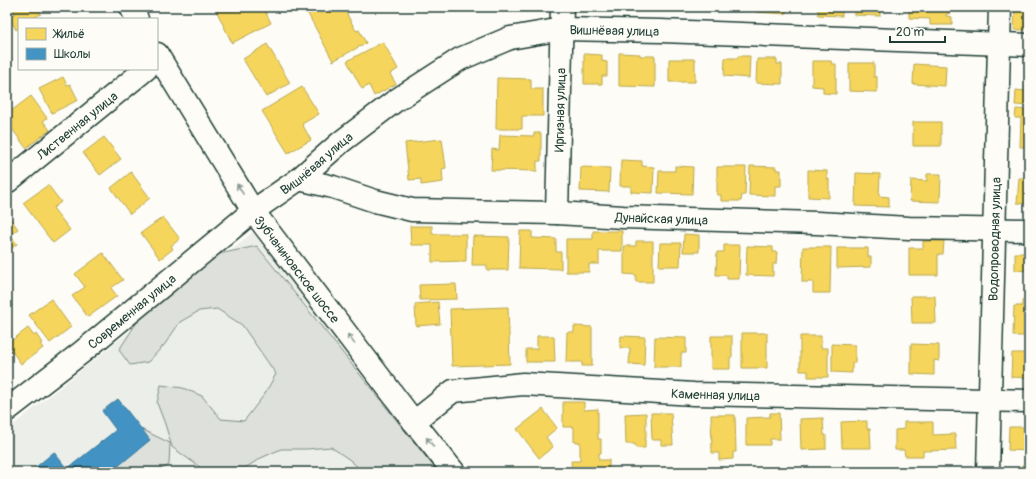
<svg xmlns="http://www.w3.org/2000/svg" width="1036" height="479" font-family="Pangolin,sans-serif">
	<style>
		.built { fill: #eceee9 }
		.green { fill: #dde0db; stroke: #7e8e88 }
		.homes { fill: #f6d55c; stroke: #b6a750 }
		.schools { fill: #4393c3; stroke: #387998 }
		.lines { fill: none; stroke-linecap: round; stroke-linejoin: round }
		.street-casing { stroke: #1f3d34; stroke-width: 25 }
		.primary-casing { stroke: #1f3d34; stroke-width: 25 }
		.street { stroke: #fdfcf7; stroke-width: 22 }
		.primary { stroke: #fdfcf7; stroke-width: 22 }
		.oneway { stroke: #8e9c96 }
		.labels { text-anchor: middle; stroke-width: 4; stroke-linejoin: round; paint-order: stroke }
		.street-label { font-size: 13px; fill: #1f3d34; stroke: #fdfcf7 }
	</style>
	<rect width="100%" height="100%" fill="#fdfcf7"/>
	<filter id="ink" filterUnits="userSpaceOnUse"><feTurbulence type="fractalNoise" baseFrequency=".025" numOctaves="2"/><feDisplacementMap in="SourceGraphic" scale="8" xChannelSelector="R" yChannelSelector="G"/><feConvolveMatrix kernelMatrix="1 2 1 2 8 2 1 2 1" color-interpolation-filters="sRGB"/></filter>
	<g filter="url(#ink)">
		<!-- built -->
		<path class="built" d="M253 232 439 472H7V430Z"/>
		<!-- green -->
		<path class="green" d="M257 246 438 472H363L350 460 331 447 307 449H281L261 458 245 468H201L172 447 165 424 157 403 161 385 183 388 202 396 221 419 244 421 264 395 276 374 242 325 217 309 199 311 180 322 165 344 148 362 130 365 119 350 139 319 214 255Z
			M141 429 170 443 169 465 156 472H98Z"/>
		<!-- homes -->
		<path class="homes" d="M12 7H38L41 14 35 17 36 19H19V28L16 30 9 16 15 14Z
			M221 7H263L271 23 232 43 216 10Z
			M315 7H343L356 31 359 30 366 43 333 61 307 12Z
			M731 7H749V11H731Z
			M756 7H786V14L756 12Z
			M818 7H842V16L818 15Z
			M854 7H880V16L854 15Z
			M909 7H950L949 14H946V16L952 17V25H930V19L909 18Z
			M1015 7H1029V21H1025V30H1014Z
			M383 42 398 69 390 74 396 84 374 96 369 85 362 89 347 61Z
			M267 44 290 83 266 97 243 59Z
			M619 53 640 54V56H655V87L619 86Z
			M584 54 602 55V61L607 62V76H602V84H584Z
			M738 56H750L749 78 724 76 725 58H738Z
			M669 59H695V82H669Z
			M757 59H777V64H782V84L756 83Z
			M812 61H831L832 64H836V94L823 93V87L812 86Z
			M849 63H874V77H877V92L849 91Z
			M914 64 946 66 945 86 913 84Z
			M1026 67H1029V106L1015 105 1016 90 1025 91Z
			M63 77 67 85 70 84 78 100 52 113 39 89Z
			M497 78 531 79V89H543V116H522V129H496Z
			M302 87 319 114 302 124 311 140 288 153 262 111Z
			M31 96 47 118 43 121 50 130 26 148 7 122V114Z
			M1016 109 1029 110V147H1020L1021 118H1015Z
			M913 122H941V146H913Z
			M534 133H541V161H537V171L491 170 492 149 499 150 500 135 534 136Z
			M104 137 121 159 100 175 83 153Z
			M442 139 446 168 442 169 443 182 421 185V179L409 180 405 143Z
			M621 160 642 161V166L654 167 653 193 631 192V186H620Z
			M675 166 693 167 692 194 658 193 659 171H675Z
			M750 166 776 167V170H781V186H775V196L749 195Z
			M581 167 610 168 609 192 580 191Z
			M717 167H746L745 195H742L741 201H721V195H717Z
			M808 170 827 171V179H829V198L808 197Z
			M131 172 150 198 130 214 111 188Z
			M856 173 880 174 879 196 889 197V207L855 206Z
			M927 174H941L940 202 910 201 911 180 927 181Z
			M1029 176V204L1017 203 1019 178H1028Z
			M48 185 61 202 53 208 70 230 53 243 23 203Z
			M7 214 18 229 10 235 17 244 7 251Z
			M163 217 180 239 171 246 173 249 160 259 141 233Z
			M410 226H432V234H466V261L432 262V245H411Z
			M520 231H532V238L556 239V252H561V269L519 268Z
			M593 231H622V251H599V264H589V272H566V239H593Z
			M684 234 699 235V252H683Z
			M473 236 509 237 508 270H487V265H472Z
			M636 241H653V282H636V275L624 274V246H636Z
			M923 241H944L943 254H938V275H909V248H923Z
			M660 243H681L680 266H659Z
			M724 245H740L739 279H727V275H716L717 252H724Z
			M747 246 773 247V252H777L776 264H773V276L746 275Z
			M803 247H831L830 293H813V282H802Z
			M837 248H868V257H871V267L837 268Z
			M103 253 123 280 111 288 117 296 88 317 72 296 85 287 75 274Z
			M1015 253H1029V271L1015 270Z
			M456 284 457 299 420 300 419 285Z
			M911 296H935L936 323H912Z
			M51 299 71 327 50 343 29 315Z
			M1022 300H1029V336H1013L1014 306H1022Z
			M438 302 440 324 416 326 415 304Z
			M508 307 510 364 452 366 450 309Z
			M574 326 592 327V366H582V362H566L567 332H574Z
			M28 328 34 336 36 334 42 343 40 344 43 348 21 364 7 344Z
			M742 333H767V368H742Z
			M537 336H554L555 362H526V349H537Z
			M621 336 645 337 644 365 629 364 630 348H620Z
			M711 336H732V357H730V369H711Z
			M800 336H821V348H828V377H808V371H800Z
			M655 337 686 338V353H681V367H654Z
			M832 344 855 345V363H852V373L832 372Z
			M911 344 939 345V361L934 360V375L911 374Z
			M1012 353H1029V378L1011 377Z
			M563 402H584V410L598 409V439H601V453H599V460H609V472H572L571 461H580V442H574V427H563Z
			M543 409 557 428 546 437 553 447 539 458 517 429Z
			M646 413V438H645V448H636L635 444H626L625 414Z
			M651 413H671L673 445H661V440H652Z
			M770 413H779L780 439H770V445H746V418L770 417Z
			M711 415H735L736 452H733V459L719 460V453H712Z
			M823 418 824 435H826V449L801 450 800 419Z
			M867 421V429H870L871 448H842L841 422Z
			M904 422H933V435L955 434 956 450 923 451V456H905L904 450H895V430L904 429Z
			M1009 427H1029V451L1008 450Z
			M1022 465H1029V472H1009V469H1022Z"/>
		<!-- schools -->
		<path class="schools" d="M118 399 150 440 111 472H40L36 467 54 452 67 469 116 430 102 411Z"/>
		<g class="lines">
			<!-- street casing -->
			<g class="street-casing">
				<g id="street">
					<path id="s1" d="M299 179 333 187 375 201 412 210 557 213 623 217 817 223 909 228 1029 230"/>
					<path id="s2" d="M7 182 146 69"/>
					<path id="s3" d="M557 213 562 7"/>
					<path id="s4" d="M7 410 82 352 253 211 299 179 341 142 395 101 460 59 510 38 562 29 661 31 1029 45"/>
					<path id="s5" d="M414 422 453 391 523 384 694 394 1029 401"/>
					<path id="s6" d="M988 472 1000 7"/>
				</g>
			</g>
			<!-- primary casing -->
			<g class="primary-casing">
				<g id="primary">
					<path d="M131 7 137 19"/>
					<path id="s7" d="M157 54 253 211 414 422 454 472"/>
				</g>
			</g>
			<!-- street -->
			<use href="#street" class="street"/>
			<!-- primary -->
			<use href="#primary" class="primary"/>
		</g>
		<!-- one-way arrows -->
		<defs><path id="oneway-shaft" d="M-6 0H5M1.5-3L5.5 0L1.5 3" fill="none" stroke-width="1.6" stroke-linecap="round" stroke-linejoin="round"/></defs>
		<g class="oneway">
			<use href="#oneway-shaft" transform="translate(240 189) rotate(-122)"/>
			<use href="#oneway-shaft" transform="translate(351 339) rotate(-126)"/>
			<use href="#oneway-shaft" transform="translate(430 442) rotate(-129)"/>
		</g>
	</g>
	<g class="labels">
		<!-- street labels -->
		<g class="street-label">
			<text dy="5" stroke="none"><textPath href="#s4" startOffset="733">Вишнёвая улица</textPath></text>
			<text dy="5" stroke="none"><textPath href="#s3" startOffset="103">Иргизная улица</textPath></text>
			<text dy="5" stroke="none"><textPath href="#s2" startOffset="90">Лиственная улица</textPath></text>
			<text dy="5" stroke="none"><textPath href="#s4" startOffset="396">Вишнёвая улица</textPath></text>
			<text dy="5" stroke="none"><textPath href="#s1" startOffset="367">Дунайская улица</textPath></text>
			<text dy="5" stroke="none"><textPath href="#s6" startOffset="233">Водопроводная улица</textPath></text>
			<text dy="5" stroke="none"><textPath href="#s7" startOffset="257">Зубчаниновское шоссе</textPath></text>
			<text dy="5" stroke="none"><textPath href="#s4" startOffset="159">Современная улица</textPath></text>
			<text dy="5" stroke="none"><textPath href="#s5" startOffset="313">Каменная улица</textPath></text>
		</g>
	</g>
	<!-- margin -->
	<rect width="1036" height="479" fill="none" stroke="#fdfcf7" stroke-width="24"/>
	<rect x="12" y="12" width="1012" height="455" fill="none" stroke="#1f3d34" stroke-width="1.5" filter="url(#ink)"/>
	<!-- legend -->
	<rect x="18" y="18" width="140" height="52" fill="#fdfcf7" stroke="#a4b0a9"/>
	<rect x="26" y="28" width="20" height="12" fill="#f6d55c" stroke="#a4b0a9"/>
	<text x="54" y="38" font-size="12" fill="#1f3d34">Жильё</text>
	<rect x="26" y="48" width="20" height="12" fill="#4393c3" stroke="#a4b0a9"/>
	<text x="54" y="58" font-size="12" fill="#1f3d34">Школы</text>
	<!-- scale -->
	<path d="M890 36v6h55v-6" fill="none" stroke="#1f3d34" stroke-width="2"/>
	<text x="896" y="36" font-size="12" fill="#1f3d34" stroke="#fdfcf7" stroke-width="3" paint-order="stroke">20 m</text>
</svg>
